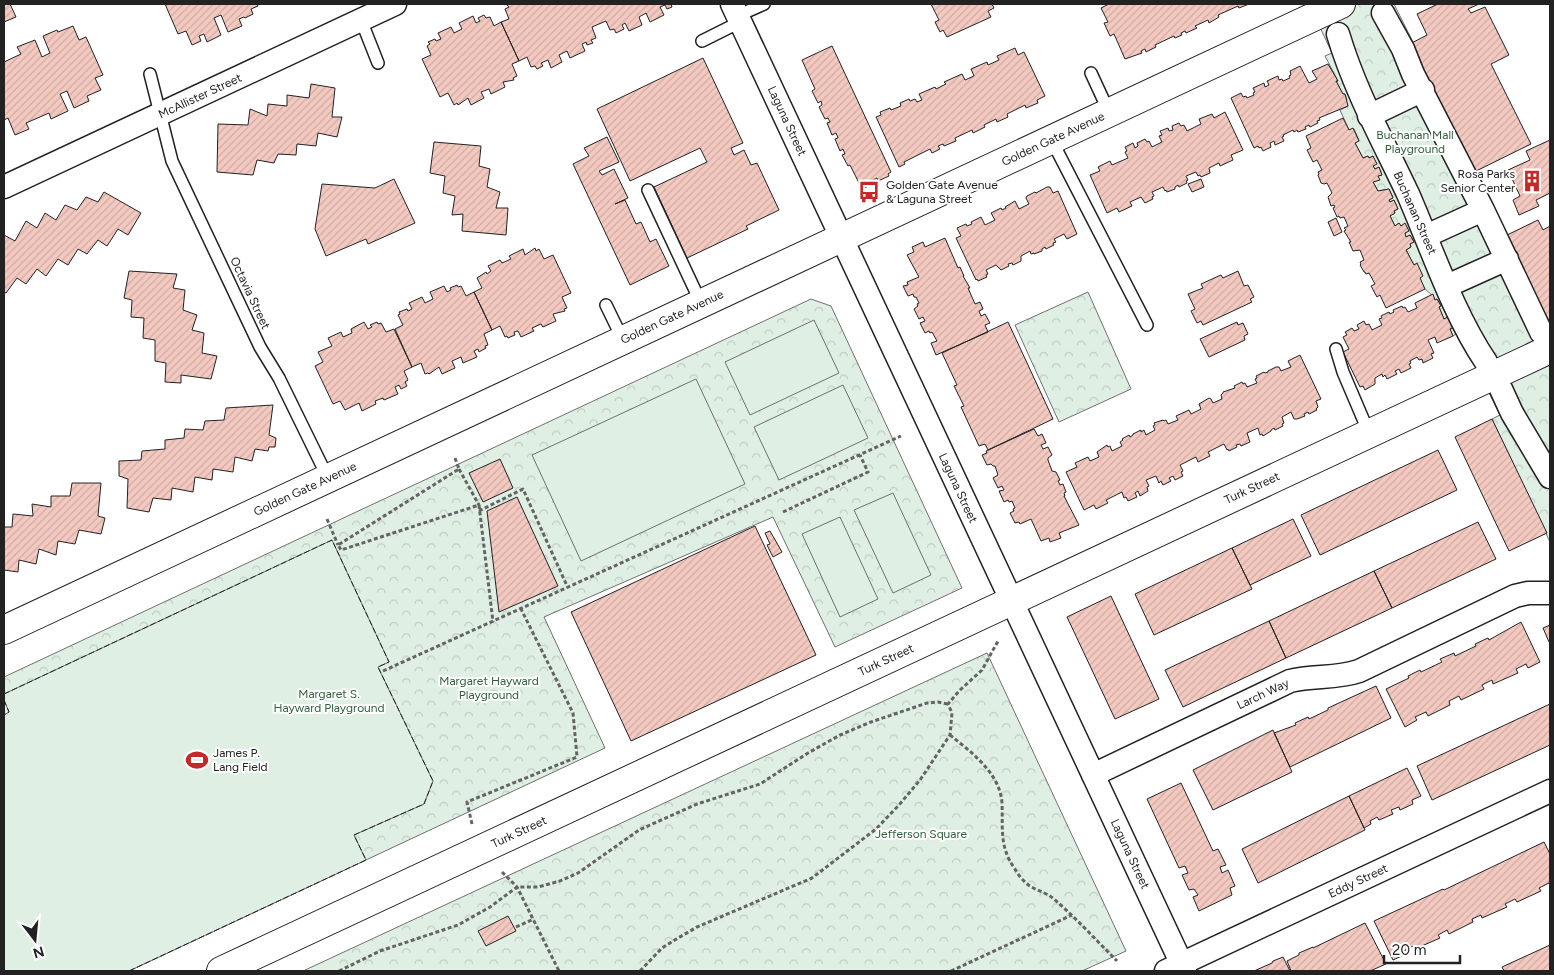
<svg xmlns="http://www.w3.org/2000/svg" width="1554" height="975" font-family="Figtree,sans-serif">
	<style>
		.park { fill: url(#park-crowns); stroke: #6f6f6f }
		.pitch { fill: #e0efe3; stroke: #6f6f6f }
		.building { fill: url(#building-hatch); stroke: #222 }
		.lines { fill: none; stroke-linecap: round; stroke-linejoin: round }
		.lane-casing { stroke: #222; stroke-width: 14 }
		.street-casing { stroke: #222; stroke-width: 25 }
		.secondary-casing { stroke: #222; stroke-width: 30 }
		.path { stroke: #646464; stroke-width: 3; stroke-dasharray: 4 2.5; stroke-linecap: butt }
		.lane { stroke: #fff; stroke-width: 11 }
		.street { stroke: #fff; stroke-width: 22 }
		.secondary { stroke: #fff; stroke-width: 28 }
		.fence { stroke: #222; stroke-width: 1; stroke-dasharray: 6 2.5; stroke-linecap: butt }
		.labels { text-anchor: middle; stroke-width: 4; stroke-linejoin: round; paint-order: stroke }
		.street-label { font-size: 12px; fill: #222; stroke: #fff }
		.park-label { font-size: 12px; fill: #2f5e38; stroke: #fff }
		.poi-label { font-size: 12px; fill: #222; stroke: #fff; text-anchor: start }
	</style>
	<defs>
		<pattern id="park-crowns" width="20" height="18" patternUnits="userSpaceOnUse" patternTransform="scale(1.25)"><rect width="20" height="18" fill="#e0efe3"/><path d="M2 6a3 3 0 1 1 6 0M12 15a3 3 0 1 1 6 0" fill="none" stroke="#c0cdc2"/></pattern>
		<pattern id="building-hatch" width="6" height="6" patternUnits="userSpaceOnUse" patternTransform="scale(1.25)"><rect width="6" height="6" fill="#f3c9c0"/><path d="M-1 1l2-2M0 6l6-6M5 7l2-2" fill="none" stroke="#d0aca5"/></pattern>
	</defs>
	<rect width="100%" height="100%" fill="#fff"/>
	<!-- park -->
	<path class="park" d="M1309 4H1394L1413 42 1407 45 1550 338V542L1492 419 1500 415 1459 332 1453 336 1450 329 1453 328 1448 317 1444 319 1439 307 1441 305 1437 299 1435 300C1432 294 1428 292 1424 288 1420 280 1418 272 1417 264L1414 265 1406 250 1411 247 1410 244 1414 242 1410 235 1406 237 1405 233 1409 231 1405 224 1401 226 1399 223 1395 226 1390 216 1395 213 1394 211 1398 209 1394 200 1390 202 1389 200 1393 197 1389 189 1378 191 1373 182 1379 180 1378 176 1382 175 1379 167 1375 169 1373 166 1376 163 1373 156 1369 158 1368 156 1363 158 1355 143 1359 140 1354 129 1349 130 1340 110 1348 106 1346 101 1347 100 1345 94H1343L1336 81H1338L1325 56 1332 53Z
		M1088 292 1131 389 1059 422 1015 325Z
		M811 299 831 306 962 588 835 647 773 517 544 617 605 748 129 971H4V677Z
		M987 653 1126 951 1082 971H303Z"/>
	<!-- pitch -->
	<path class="pitch" d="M814 320 839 373 750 415 725 362Z
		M696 379 745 484 581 561 532 455Z
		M843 385 868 438 779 480 754 427Z
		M893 493 931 575 893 593 854 510Z
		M840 517 878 599 840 617 802 534Z
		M332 540 389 662 378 667 433 781 424 804 354 835 366 860 129 971H4V715L9 712 4 700V694Z"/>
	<!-- building -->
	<path class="building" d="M4 4H10L16 17 4 22Z
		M165 4H257L258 6 251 9 253 14 245 18 244 17 239 19 242 26 228 32 221 15 214 18 221 35 207 42 204 34 199 36 201 41 192 45 186 31 178 34Z
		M510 4H671L672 7 667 9 665 5 660 7 664 15 650 22 646 13 639 17 642 25 629 31 625 23 622 25 624 29 616 33 614 29 610 30 606 21 592 27 596 38 591 40 593 43 587 45 586 42 582 44 585 51 570 58 567 51 559 55 562 62 551 68 548 60 541 63 543 66 537 69 535 66 531 67 527 57 519 61 501 22 509 19 505 9 509 7 507 5Z
		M931 4H992L994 8 988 11 991 17 947 37 943 30 940 32 935 22 939 20Z
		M1109 4H1249L1239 8 1238 6 1218 15 1219 17 1209 23 1208 20 1195 26 1197 28 1186 33 1185 31 1181 33 1182 35 1175 38 1174 36 1155 45 1156 47 1146 52 1145 49 1141 51 1142 53 1125 59 1114 34 1110 36 1104 23 1108 22 1101 8Z
		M1438 4H1479L1468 9 1471 13 1485 7 1509 55 1491 64 1531 144 1470 174 1406 46 1427 35 1417 14Z
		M484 15 486 18 490 17 494 26 501 22 519 61 512 64 517 76 513 78 514 80 503 82 505 87 491 94 489 89 481 92 484 98 471 105 468 98 458 105 457 103 454 105 448 93 440 97 422 59 431 55 427 46 430 44 428 42 435 39 436 41 441 39 438 33 451 27 454 33 462 29 459 23 473 16 476 23 480 21 478 18Z
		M73 26 79 40 86 37 103 75 95 78 101 90 87 96 89 101 74 108 67 91 60 94 68 111 51 119 49 113 26 123 29 129 15 135 8 118 4 120V62L21 54 17 47 35 40 42 57 50 53 43 36 57 30 58 32Z
		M832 46 891 172 888 174 889 176 878 181 877 178 871 181 873 184 862 189 850 165 848 166 842 155 845 154 843 149 840 151 835 139 838 138 836 133 832 135 827 123 830 122 828 118 825 119 819 107 822 105 821 101 818 103 812 91 815 89 802 60Z
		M1015 48 1018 55 1024 52 1045 96 1037 100 1038 103 1026 108 1025 105 1007 114 1008 117 997 122 996 119 984 125 985 127 973 133 972 130 955 138 956 141 944 146 943 144 938 146 940 149 932 153 930 149 904 162 905 164 899 167 876 117 881 115 880 112 890 108 891 110 901 106 900 103 909 99 910 101 915 99 917 102 922 100 919 94 935 87 936 89 946 84 944 82 962 74 965 80 974 76 971 69 987 62 988 65 999 60 997 56Z
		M703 58 743 143 731 148 734 155 744 150 751 165 757 163 779 210 746 226 748 229 687 258 654 187 707 162 700 148 630 181 597 109Z
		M1328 64 1338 81H1336L1343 94H1345L1348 106 1319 118 1320 120 1317 121 1318 123 1310 127 1309 125 1305 127 1306 129 1298 132 1297 130 1294 132 1293 130 1283 135 1284 136 1282 137 1284 141 1275 145 1274 141 1270 143 1271 147 1263 151 1261 147 1259 148 1258 146 1254 148 1231 98 1241 93 1243 97 1246 96 1247 98 1254 95 1253 93 1255 92 1253 88 1264 83 1265 87 1269 85 1267 81 1278 76 1279 80 1282 79 1283 81 1290 78 1289 76 1291 75 1290 71 1300 66 1309 83 1317 79 1312 71Z
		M311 84 335 88 332 117H342L337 137 318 133 316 146 297 144 296 155 278 154 274 163 257 160 253 175 217 172 218 124 248 125 250 109 267 116 268 104 287 106V95L309 98Z
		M1225 112 1243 150 1231 155 1233 160 1220 166 1219 163 1209 168 1210 173 1201 177 1200 175 1198 176 1196 172 1186 176 1188 180 1186 181 1187 183 1179 187 1178 185 1175 187V189L1167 192 1166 190 1165 191 1163 187 1152 192 1154 196 1152 197 1153 199 1145 203 1141 197 1130 202 1132 206 1119 212 1117 208 1107 213 1090 175 1100 171 1098 167 1110 161 1112 165 1128 158 1125 152 1127 151 1125 147 1133 143 1135 148 1138 146 1137 143 1145 139 1147 142 1149 141 1152 147 1162 142 1159 136 1162 135 1160 131 1168 128 1169 131 1173 130 1172 126 1179 123 1181 126 1184 125 1187 131 1201 124 1199 119 1212 114 1214 118Z
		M1343 118 1349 130 1353 128 1359 141 1355 143 1363 158 1368 156 1369 158 1373 156 1377 164 1373 166 1375 169 1379 167 1382 175 1378 176 1380 180 1373 182 1378 191 1389 189 1393 198 1389 200 1390 202 1394 200 1398 209 1394 211 1395 213 1390 216 1395 226 1399 223 1401 226 1405 223 1409 231 1405 233 1406 237 1410 235 1414 242 1410 244 1411 247 1406 250 1414 265 1417 263 1423 276 1420 278 1425 289 1386 308 1380 295 1377 297 1371 286 1375 284 1369 273 1366 274 1365 272H1364L1360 265 1361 264 1360 262 1364 260 1360 250 1353 251 1349 242H1351L1344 231 1346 230 1344 228 1348 226 1344 217 1340 218 1339 216 1337 217 1333 208 1335 207 1334 205 1331 206 1328 197 1332 193 1327 183 1324 184 1321 183 1318 175 1319 174 1318 172 1322 170 1317 160 1313 162 1307 150 1311 148 1306 136Z
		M607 137 619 162 599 171 602 175 614 169 628 198 615 204 625 200 636 224 641 222 650 242 656 239 669 266 630 285 573 164 589 156 584 148Z
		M1550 140V193L1536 200 1539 206 1519 215 1513 200 1520 196 1508 170 1530 160 1526 151Z
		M434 142 481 146 479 166 490 169 487 187 500 192 496 208H508L506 235 462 231 463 214 452 215 455 196 443 193 445 176 430 173Z
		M394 179 415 223 368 244 366 239 326 256 315 229 322 184 375 188Z
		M1201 179 1204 187 1192 192 1188 184Z
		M1047 187H1050L1053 193 1058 191 1077 234 1067 239 1064 234 1054 239 1056 242 1053 243 1054 245 1046 249 1045 247 1042 249V251L1034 254V253L1031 254 1030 251 1021 256V261L1013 265 1012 263 1008 264 1009 266 1001 270 996 265 986 270 988 274 986 275 987 277 978 281 977 279 976 280 956 238 961 236 957 228 966 224 967 226 972 224 971 222 981 217 985 225 995 220 991 213 1001 208 1002 210 1006 208 1005 207 1015 201 1019 209 1029 204 1026 198 1027 196 1035 192 1036 193Z
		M104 192 141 213 128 235 118 229 107 246 98 240 87 254 78 249 68 265 58 259 46 276 37 269 26 284 17 278 6 293 4 292V235L15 241 26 221 37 228 45 213 56 220 65 205 77 210 86 197 98 202Z
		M1336 218 1342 232 1334 236 1328 222Z
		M1538 220 1543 230 1550 226V319L1548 320 1505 236Z
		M945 238 958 268 960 267 964 276H963L970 288H968L975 304 980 302 983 309 979 311 981 316 985 314 990 323 985 325 988 332 936 355 931 343 937 341 932 332 930 333 929 331 925 333 920 323 925 321 923 317 919 319 914 309 918 306 917 304 919 303 916 297H914L913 294 908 296 903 286 908 285 907 282 919 277 907 255 914 252 912 247 923 242 925 247Z
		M535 248 536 251 539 249 544 259 553 255 571 293 562 297 567 308 564 309 565 311 553 314 556 321 543 327 541 324 532 328 534 331 521 337 518 331 514 332 515 335 508 338 507 336 505 337 500 326 492 330 474 292 482 288 477 278 486 272 487 274 491 271 488 266 500 260 502 263 511 259 509 256 523 249 525 255Z
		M129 271 177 274 173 288 185 290 183 310 197 315 192 330 204 333 202 353 217 356 211 379 181 375V383L165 382 166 363 155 361V340L143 338 144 318 131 317 132 300 124 298Z
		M1238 271 1244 286 1248 285 1254 297 1250 299 1252 302 1203 325 1201 321 1197 323 1191 311 1195 309 1188 294 1203 288 1201 284 1221 275 1223 278Z
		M457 285 458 287 461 286 466 296 474 292 492 330 484 334 488 345 485 346 486 348 479 352 478 349 474 351 477 357 463 363 461 357 452 361 455 368 442 374 439 367 429 374 428 373 425 374 421 363 412 367 395 329 403 325 398 315 400 314 399 312 407 309 408 311 412 309 409 303 422 297 425 303 433 299 430 292 444 286 447 292 451 290 450 288Z
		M1433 294 1435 300 1437 299 1441 306 1439 307 1444 319 1448 317 1454 327 1450 329 1453 336 1437 343 1435 337 1428 340 1434 353 1431 354 1433 358 1423 363 1422 359 1419 360 1417 357 1410 361 1411 363 1409 364 1411 368 1401 373 1399 369 1395 371 1397 374 1387 379 1385 375 1383 377 1382 374 1375 378V384L1365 390 1363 386 1360 387 1343 352 1349 349 1343 337 1347 335 1345 332 1352 328 1354 331 1359 329 1357 325 1364 321 1366 325 1369 324 1372 330 1382 325 1379 319 1382 318 1381 316 1389 312 1390 314 1394 312 1393 310 1402 306 1403 308 1405 307 1408 312 1417 308 1415 303Z
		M364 322 368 329 372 327 370 325 377 322 378 324 381 323 386 332 394 329 412 367 404 371 408 380 405 382 407 386 401 389 399 385 395 387 398 394 384 400 383 398 375 401 376 404 362 411 359 403 345 410 340 401 333 404 315 366 323 362 318 352 332 346 328 338 341 332 343 337 352 333 351 329Z
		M1008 322 1053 419 988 450 985 444 979 446 961 407 964 406 954 386 957 385 942 353Z
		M1237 322 1238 325 1243 323 1248 334 1244 336 1245 340 1209 357 1200 339Z
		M1300 355 1321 399 1316 401 1318 407 1316 409 1317 410 1309 414 1308 412 1304 414 1305 416 1297 419H1294L1291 412 1282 417 1284 423 1282 424 1283 426 1275 430 1274 428 1271 430V431L1263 436 1262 434 1260 435 1258 428 1247 433 1250 442 1241 446 1240 444 1236 445 1237 447 1229 451 1228 449 1227 450 1224 444 1208 452 1210 456 1198 462 1196 457 1180 465 1183 471 1181 472 1183 476 1175 480 1173 476 1169 478 1171 481 1163 485 1161 481 1159 483 1156 476 1146 480 1149 486 1147 487 1148 491 1140 496 1138 491 1135 493 1137 497 1128 501 1126 497 1124 498 1122 492 1106 500 1108 503 1096 509 1094 505 1084 510 1066 472 1077 467 1075 463 1088 457 1090 461 1099 457 1097 452 1107 445 1108 447 1110 446 1112 451 1122 446 1120 442 1123 440 1122 439 1129 435 1130 437 1133 435V434L1141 430V432L1144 430 1146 435 1155 430 1153 426 1155 425 1154 423 1163 420 1164 421 1166 420 1168 424 1178 420 1176 416 1189 410 1191 414 1201 409 1199 404 1209 398 1211 399 1213 403 1222 399 1221 395 1223 393V392L1235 388 1234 386 1242 382 1243 384 1245 383 1247 387 1257 383 1255 379 1257 378 1256 376 1264 372 1265 373 1268 372V371L1276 367H1279L1281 371 1291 367 1288 361Z
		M273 405 269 435 276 438 275 447H269L268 451 255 449 252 461 235 457 233 472 213 469 212 480 195 477 193 492 172 488 171 500 153 498 149 512 127 508 128 479 119 476V461L141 460 142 451 165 449V440L184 438 185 429 203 430 205 421 224 420 226 408Z
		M1492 419 1547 533 1509 551 1455 437Z
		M1034 429 1038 436 1042 434 1046 443 1041 445 1043 449 1048 447 1052 455 1048 458V460L1052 471 1056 472 1060 480 1058 481 1060 485 1063 484 1066 492 1064 493 1065 496H1064L1079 525 1059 533 1061 538 1050 542 1049 538 1041 541 1031 519 1020 524 1019 522 1015 523 1010 513 1014 511 1013 509 1015 508 1012 501 1009 502 1008 500 1004 502 999 491 1004 490 1002 486 998 488 993 478 998 475 995 466H993L991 464 987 465 982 455 987 453 986 451Z
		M1438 450 1457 490 1320 555 1301 515Z
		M500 459 513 488 483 502 469 473Z
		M72 483H101L98 516 105 518 101 534 79 530 75 544 58 541 56 555 39 549 36 564 19 560 18 572 4 570V527H12L13 514 33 516 32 504 51 507V496H70Z
		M517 497 558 586 499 612 487 511Z
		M1293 519 1311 556 1250 585 1232 548Z
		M1478 522 1496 559 1392 608 1374 571Z
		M755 526 816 655 631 741 571 612Z
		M770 531 782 552 773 557 767 545 770 544 765 533Z
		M1232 548 1252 589 1154 635 1135 594Z
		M1374 571 1392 608 1286 658 1269 621Z
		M1111 596 1159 699 1115 719 1067 617Z
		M1269 621 1286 658 1183 707 1165 670Z
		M1521 622 1540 662 1528 668 1526 664 1516 669 1518 673 1493 684 1492 680 1482 685 1484 689 1461 700 1459 696 1449 701 1450 705 1428 716 1426 712 1415 717 1417 720 1405 727 1386 689 1409 678 1408 676 1420 670 1421 672 1442 662 1440 659 1454 653 1455 656 1476 646 1475 644 1488 638 1489 640Z
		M1550 625V642H1549L1543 628Z
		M1376 686 1391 718 1290 767 1274 733 1296 725 1295 723 1308 717 1309 719 1328 710V708Z
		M1550 704V745L1432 800 1417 766Z
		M1273 730 1292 772 1213 810 1193 770Z
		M1407 768 1421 796 1412 800 1413 804 1400 810 1399 807 1391 810 1393 814 1379 820 1377 817 1370 821 1371 824 1364 828 1349 796Z
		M1181 783 1213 851 1218 849 1226 865 1220 867 1222 873 1228 870 1235 886 1230 888 1232 895 1199 911 1193 897 1198 895 1194 889 1189 890 1182 875 1188 873 1185 866 1179 868 1147 799Z
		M1349 796 1365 830 1258 883 1242 849Z
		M1544 842 1550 854V886L1549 883 1539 888 1541 891 1517 902 1515 899 1505 904 1507 907 1482 918 1481 915 1472 919 1473 922 1449 934 1447 930 1438 935 1440 938 1415 949 1413 946 1404 951 1406 954 1393 960 1374 921 1443 889 1444 890Z
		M508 916 516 931 486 946 478 931Z
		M1365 923 1386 964 1370 971H1291L1287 961 1299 955V953L1313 947V948Z
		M1550 945V971H1504L1502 967Z
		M1283 957 1290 971H1254L1272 963 1273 961Z"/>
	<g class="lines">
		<!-- lane casing -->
		<g class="lane-casing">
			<path id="lane" d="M737 16 764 4
				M361 20 378 63
				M702 41 740 22
				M1091 73 1109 112
				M150 74 172 161 260 347 279 378 328 478
				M1051 139 1147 325
				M648 190 701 303
				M606 305 623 340
				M1336 349 1343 372 1369 433"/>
		</g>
		<!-- street casing -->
		<g class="street-casing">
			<path id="street" d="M732 4 1185 971
				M1383 13 1403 49 1413 74 1483 210 1541 332
				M1338 34C1355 91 1383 141 1408 194 1432 249 1453 313 1486 362
				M1369 116 1423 90
				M4 187 395 4
				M1426 236 1483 210
				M1447 286 1507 259
				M1501 389 1512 413 1550 477
				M1093 775 1290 681C1313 675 1336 679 1359 671L1515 596 1528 593H1550
				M1166 971 1550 791"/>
		</g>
		<!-- secondary casing -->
		<g class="secondary-casing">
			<path id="secondary" d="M4 630 1341 4
				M221 971 1550 349"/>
		</g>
		<!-- path -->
		<path class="path" d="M455 458 459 469 338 545 341 550 479 505 493 622
			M459 469 479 505
			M479 511 523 489 568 588
			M783 512 868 472 860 455
			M327 519 338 545
			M383 671 901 436
			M950 735C971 752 1000 773 1002 803 1003 828 999 847 1015 869 1018 875 1025 883 1030 886 1038 891 1047 893 1054 899 1076 918 1096 940 1117 961
			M472 824 467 802 577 757 573 713 521 609
			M502 872 517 887 559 971
			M516 927 534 919
			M339 971 380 951 458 925 490 907 517 887H538L560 881 578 873 639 830 697 804 760 784 808 753 840 735 871 722 927 703 938 702 948 704
			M640 971 662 948 678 938 697 927 812 878 876 829 899 805 920 780 950 735 952 713 948 704 959 691 982 670 998 641
			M951 971 1072 915"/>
		<!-- lane -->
		<use href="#lane" class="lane"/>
		<!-- street -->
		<use href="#street" class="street"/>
		<!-- secondary -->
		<use href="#secondary" class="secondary"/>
		<!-- fence -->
		<path class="fence" d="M4 694 332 540 389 662 378 667 433 781 424 804 354 835 366 860 129 971
			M4 700 9 712 4 715"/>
	</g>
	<!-- icons -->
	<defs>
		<g id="building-bare" transform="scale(1.725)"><path d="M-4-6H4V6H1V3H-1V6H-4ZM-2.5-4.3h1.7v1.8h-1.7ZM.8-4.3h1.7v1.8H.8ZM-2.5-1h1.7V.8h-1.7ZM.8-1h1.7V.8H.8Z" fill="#c62828" stroke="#fff" stroke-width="2.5" paint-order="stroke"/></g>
		<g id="bus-bare" transform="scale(1.725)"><path d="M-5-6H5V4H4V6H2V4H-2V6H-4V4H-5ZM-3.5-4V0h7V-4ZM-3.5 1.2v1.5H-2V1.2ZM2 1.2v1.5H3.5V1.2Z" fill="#c62828" stroke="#fff" stroke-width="2.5" paint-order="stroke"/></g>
		<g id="stadium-bare" transform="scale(1.725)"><path d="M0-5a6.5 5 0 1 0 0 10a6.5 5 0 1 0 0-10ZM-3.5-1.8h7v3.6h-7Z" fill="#c62828" stroke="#fff" stroke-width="2.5" paint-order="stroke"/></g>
	</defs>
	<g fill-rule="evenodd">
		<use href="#building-bare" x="1532" y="181"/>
		<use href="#bus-bare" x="869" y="192"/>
		<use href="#stadium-bare" x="197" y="760"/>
	</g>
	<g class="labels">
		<!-- street labels -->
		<g class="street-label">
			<text transform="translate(200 96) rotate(-25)" y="4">McAllister Street</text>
			<text transform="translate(787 121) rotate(65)" y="4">Laguna Street</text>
			<text transform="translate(1053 139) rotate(-25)" y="4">Golden Gate Avenue</text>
			<text transform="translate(1415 213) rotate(66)" y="4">Buchanan Street</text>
			<text transform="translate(250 293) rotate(65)" y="4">Octavia Street</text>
			<text transform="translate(672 317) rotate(-25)" y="4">Golden Gate Avenue</text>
			<text transform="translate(958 488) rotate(65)" y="4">Laguna Street</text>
			<text transform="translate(1252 488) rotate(-25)" y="4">Turk Street</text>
			<text transform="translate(305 489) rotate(-25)" y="4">Golden Gate Avenue</text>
			<text transform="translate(886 660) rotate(-25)" y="4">Turk Street</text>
			<text transform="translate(1263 694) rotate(-25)" y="4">Larch Way</text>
			<text transform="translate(519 832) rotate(-25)" y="4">Turk Street</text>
			<text transform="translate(1130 854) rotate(65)" y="4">Laguna Street</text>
			<text transform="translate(1358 881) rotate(-25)" y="4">Eddy Street</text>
		</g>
		<!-- park labels -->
		<g class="park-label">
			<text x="1415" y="139">Buchanan Mall<tspan x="1415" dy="14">Playground</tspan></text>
			<text x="489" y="685">Margaret Hayward<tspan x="489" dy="14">Playground</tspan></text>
			<text x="329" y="698">Margaret S.<tspan x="329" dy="14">Hayward Playground</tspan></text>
			<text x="921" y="838">Jefferson Square</text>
		</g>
		<!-- poi labels -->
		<g class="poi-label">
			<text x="1515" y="178" text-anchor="end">Rosa Parks<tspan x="1515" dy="14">Senior Center</tspan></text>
			<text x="886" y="189">Golden Gate Avenue<tspan x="886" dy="14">&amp; Laguna Street</tspan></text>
			<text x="213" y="757">James P.<tspan x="213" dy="14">Lang Field</tspan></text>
		</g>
	</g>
	<!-- border -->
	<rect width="1554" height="975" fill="none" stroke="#222222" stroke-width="10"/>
	<!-- north arrow -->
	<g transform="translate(35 940) rotate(164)" stroke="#ffffff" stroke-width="4" paint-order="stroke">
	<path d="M0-4L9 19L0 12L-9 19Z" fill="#222222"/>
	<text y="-8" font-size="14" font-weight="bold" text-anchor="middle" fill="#222222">N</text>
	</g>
	<!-- scale -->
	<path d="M1384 955v8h76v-8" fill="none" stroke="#222222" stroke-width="2.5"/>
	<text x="1392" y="955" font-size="15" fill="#222222" stroke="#ffffff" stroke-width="4" paint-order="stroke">20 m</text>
</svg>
